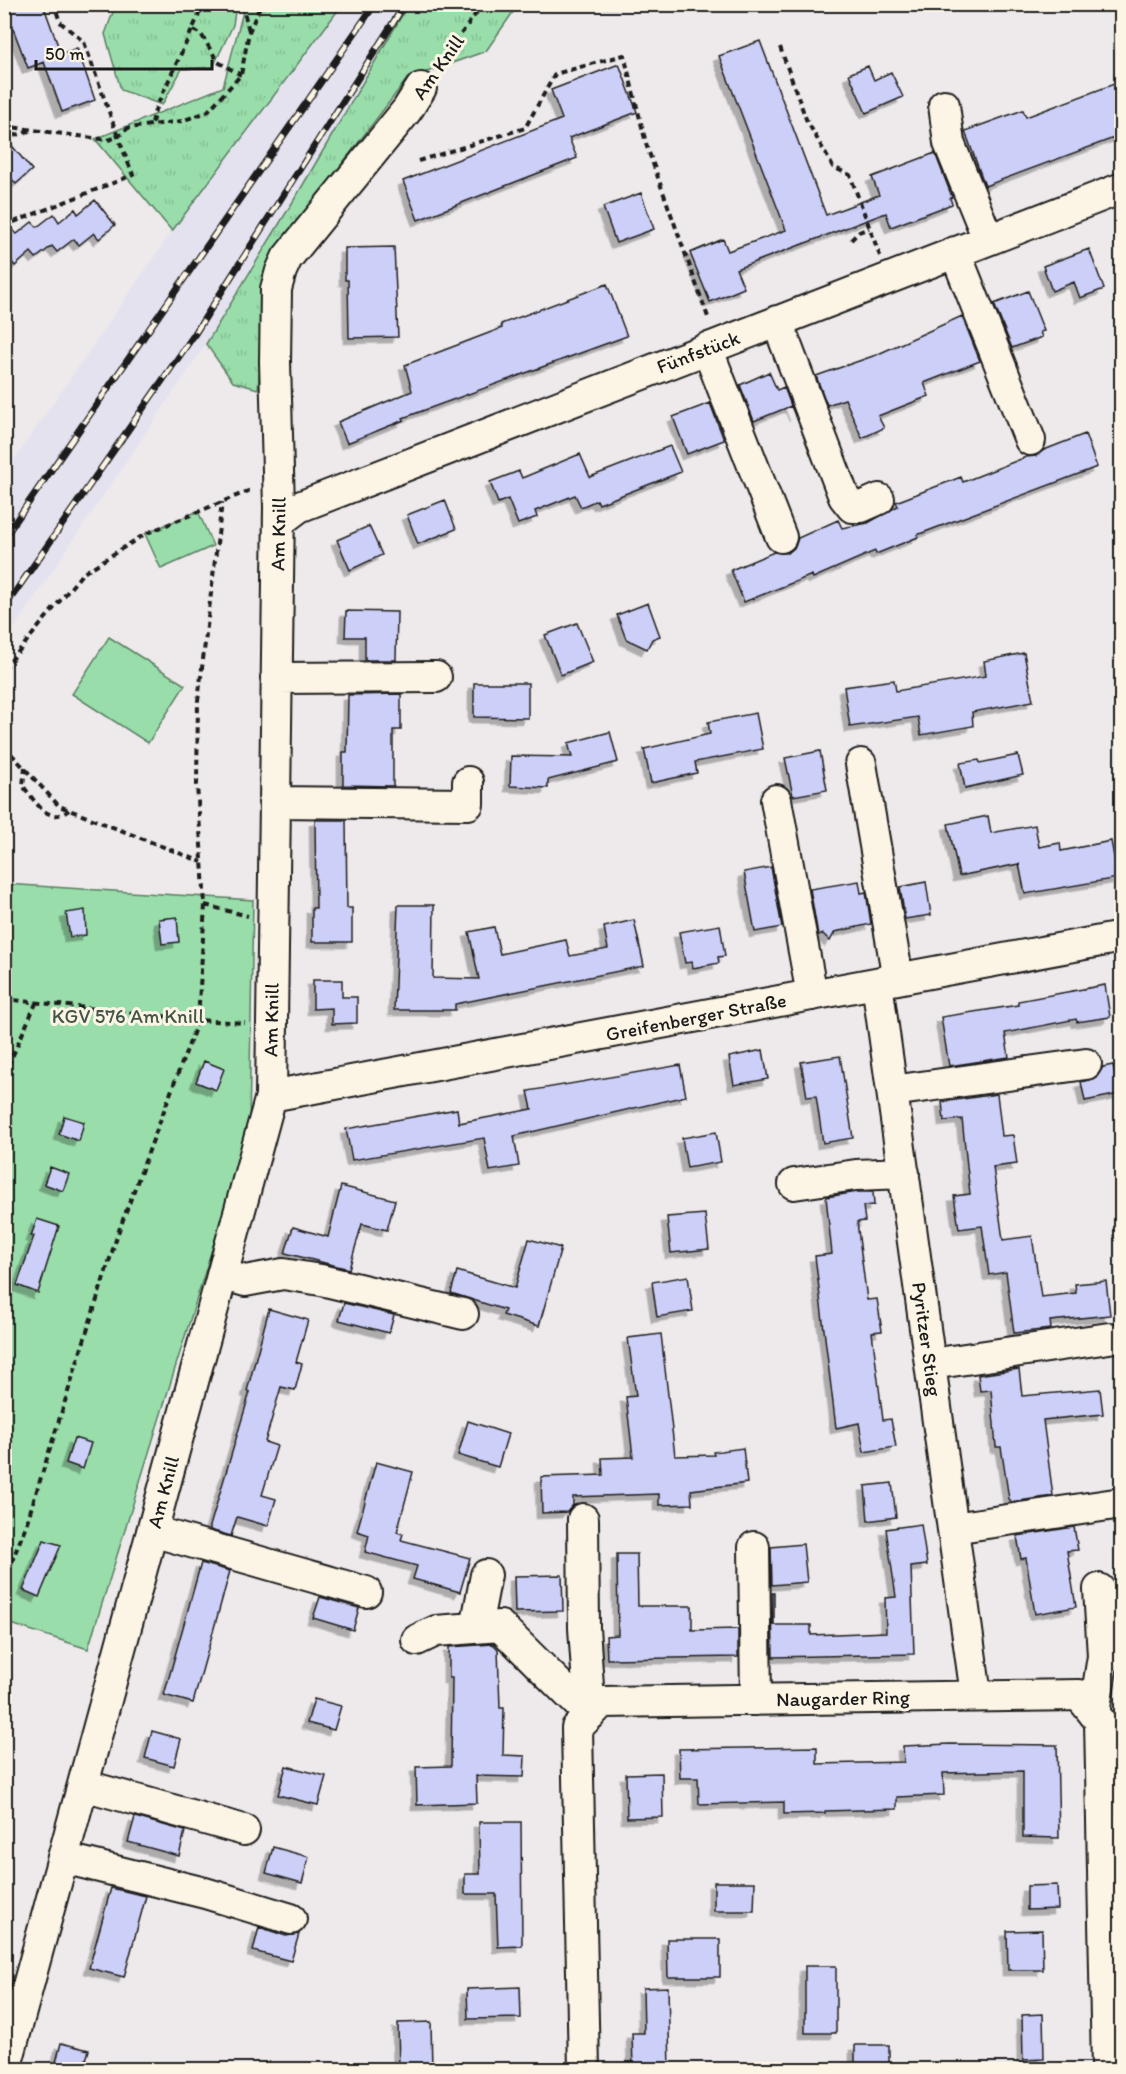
<svg xmlns="http://www.w3.org/2000/svg" width="1126" height="2074" font-family="Itim,sans-serif">
	<style>
		.built { fill: #e4e2ef }
		.grass { fill: url(#grass-tufts); stroke: #5a7d63; stroke-width: 1.5 }
		.garden { fill: #99deaa; stroke: #5a7d63; stroke-width: 1.5 }
		.water { fill: url(#water-ripples); stroke: #6a87a2; stroke-width: 1.5 }
		.building { fill: #cccff8; stroke: #1c1c1c; stroke-width: 1.5; filter: url(#shadow) }
		.lines { fill: none; stroke-linecap: round; stroke-linejoin: round }
		.minor-casing { stroke: #1c1c1c; stroke-width: 34 }
		.path { stroke: #1c1c1c; stroke-width: 4; stroke-dasharray: 6 4.5; stroke-linecap: butt }
		.minor { stroke: #fcf5e5; stroke-width: 30 }
		.rail-casing { stroke: #1c1c1c; stroke-width: 7 }
		.rail { stroke: #fcf5e5; stroke-width: 4.5; stroke-dasharray: 14; stroke-linecap: butt }
		.labels { text-anchor: middle; stroke-width: 6; stroke-linejoin: round; paint-order: stroke }
		.street-label { font-size: 20px; fill: #1c1c1c; stroke: #fcf5e5 }
		.park-label { font-size: 20px; fill: #425647; stroke: #fcf5e5 }
	</style>
	<defs>
		<pattern id="grass-tufts" width="24" height="20" patternUnits="userSpaceOnUse" patternTransform="scale(1.5)"><rect width="24" height="20" fill="#99deaa"/><path d="M3 7l-1-3M5 7V3M7 7l1-3M15 17l-1-3M17 17v-4M19 17l1-3" fill="none" stroke="#83be92"/></pattern>
		<pattern id="water-ripples" width="26" height="14" patternUnits="userSpaceOnUse" patternTransform="scale(1.5)"><rect width="26" height="14" fill="#9ecffb"/><path d="M2 4q2-2 4 0t4 0M15 11q2-2 4 0t4 0" fill="none" stroke="#88b1d7"/></pattern>
		<filter id="shadow"><feDropShadow dx="-5.5" dy="5.5" stdDeviation="0" flood-color="#0004"/></filter>
	</defs>
	<rect width="100%" height="100%" fill="#eeeaeb"/>
	<filter id="ink" filterUnits="userSpaceOnUse"><feTurbulence type="fractalNoise" baseFrequency=".0167" numOctaves="2"/><feDisplacementMap in="SourceGraphic" scale="12" xChannelSelector="R" yChannelSelector="G"/><feConvolveMatrix kernelMatrix="1 2 1 2 8 2 1 2 1" color-interpolation-filters="sRGB"/></filter>
	<g filter="url(#ink)">
		<!-- built -->
		<path class="built" d="M342 5H408L300 190 206 344 5 641V473L172 231Z"/>
		<!-- grass -->
		<path class="grass" d="M116 4H236V5L233 25 213 67 182 69 162 105 121 90 105 34Z
			M245 4 342 5 172 231 95 139 223 87Z
			M408 5H518L486 51 407 79 269 259 258 389 233 382 206 344 300 190Z"/>
		<!-- garden -->
		<path class="garden" d="M198 511 213 546 161 569 145 534Z
			M109 637 185 685 148 743 72 694Z
			M5 884 253 900 249 1130 88 1649 5 1622Z"/>
		<!-- water -->
		<path class="water" d="M518 5V4L693 5 514 11Z"/>
		<!-- building -->
		<path class="building" d="M43 4 61 54 77 48 95 100 62 112 44 62 28 68 4 5Z
			M760 41 826 215 879 195 872 177 935 153 952 197 950 198 952 204 891 227 886 213 736 269 744 288 710 302 690 253 723 239 728 251 786 230 719 56Z
			M619 64 637 112 569 138 577 158 418 220 403 181 562 119 551 90Z
			M868 66 874 80 891 72 903 97 866 113 849 74Z
			M1122 81V135L985 186 965 131 1023 110 1026 117Z
			M4 136 32 170 16 184 4 170Z
			M641 193 654 229 616 243 603 207Z
			M95 200 115 225 99 239 94 233 79 245 74 239 57 252 52 246 36 258 31 252 15 266 4 253V221L17 234 32 222 37 227 54 214 59 222 75 209 78 214Z
			M394 247 398 337 349 338 348 280H345V248Z
			M1089 249 1104 289 1080 298 1074 282 1052 291 1043 266Z
			M607 284 627 336 403 418 404 420 347 443 338 422 412 391 405 365 502 328 501 324Z
			M1028 291 1044 331 1040 332 1042 337 1012 348 994 304Z
			M962 316 980 361 924 383 929 396 878 416 884 428 862 438 845 399 827 405 816 376 876 355Z
			M769 372 777 390 784 387 795 416 791 406 754 421 740 385Z
			M710 403 724 440 687 454 673 417Z
			M1085 434 1097 467 917 535 918 537 876 554 875 551 813 578 812 575 744 602 731 570 774 552 788 553 795 547 798 538 838 520 842 528 868 523 898 506 896 502 961 477 963 482 1026 457 1036 456 1044 450Z
			M670 446 681 472 599 504 597 500 581 507 575 495 535 511 537 517 518 524 508 499 498 503 490 482 519 471 522 478 580 454 590 477Z
			M445 500 456 529 418 544 407 515Z
			M369 526 382 555 350 570 337 540Z
			M648 603 660 636 652 639 647 649 626 639 617 615Z
			M346 611 397 612 396 660H365V637H345Z
			M577 623 593 662 561 675 545 635Z
			M1024 653 1033 701 972 712 973 726 921 735 918 717 850 727 844 687 894 680 896 691 986 676 984 661Z
			M474 683H528V718L474 717Z
			M401 694V730H393V786L343 785V752H347L348 695Z
			M756 713 763 749 695 762 697 773 651 783 644 749 710 734 708 722Z
			M610 732 618 762 548 780V788L510 786 511 756 572 757 568 743Z
			M820 751 827 790 793 796 785 758Z
			M1018 755 1023 775 965 788 960 763 979 760 980 763Z
			M988 816 991 833 1035 825 1039 847 1060 843 1061 851 1111 841 1118 878 1025 894 1019 864 959 876 948 824Z
			M315 820H346L347 908H352V942H312V908H316Z
			M771 867 782 927 755 932 744 872Z
			M859 881 861 893 866 892 871 924 835 932 830 941 823 934 818 935 810 889Z
			M926 882 931 915 905 919 900 887Z
			M398 905H434L433 978 479 979 469 932 494 927 500 954 566 940 570 956 608 949 604 927 634 920 644 966 455 1004V1010H394Z
			M85 910 86 935 70 937 66 913Z
			M177 917 179 942 162 944 159 919Z
			M720 925 725 956 718 957 719 963 693 968 692 962 685 963 679 932Z
			M313 980H342V997H357V1023L332 1024V1008L313 1009Z
			M1105 985 1110 1017 1077 1022 1076 1019 1005 1033 1009 1057 949 1066 941 1017 1018 1005V1001Z
			M763 1050 768 1079 734 1085 729 1057Z
			M840 1056 853 1138 823 1143 816 1096 807 1097 801 1062Z
			M204 1061 224 1069 216 1090 196 1082Z
			M680 1065 686 1096 514 1136 519 1166 490 1171 484 1138 352 1160 346 1129 457 1109 459 1123 532 1109 528 1091Z
			M1113 1065 1119 1094 1085 1101 1081 1082 1096 1078 1103 1067Z
			M997 1094 1002 1136 1013 1135 1017 1164 993 1167 1003 1240 1032 1236 1041 1297 1076 1293 1075 1284 1106 1281 1110 1315 1050 1321 1051 1329 1014 1333 1006 1272 989 1275 982 1226 959 1229 954 1196 970 1194 962 1119 944 1121 942 1102Z
			M64 1116 84 1122 79 1141 59 1134Z
			M716 1132 721 1162 687 1168 682 1138Z
			M50 1167 69 1174 63 1191 44 1184Z
			M341 1186 395 1200 387 1230 362 1224 349 1269 285 1253 293 1227 328 1237Z
			M858 1192H873L874 1205 863 1206 865 1221 857 1222 867 1300 877 1299 882 1331 872 1332 883 1420 891 1419 896 1447 864 1452 859 1423 836 1428 815 1256 832 1254 826 1197Z
			M705 1214 709 1249 671 1253 667 1217Z
			M37 1219 59 1226 38 1293 17 1285 34 1236H31Z
			M529 1239 561 1248 539 1326 503 1315 505 1310 451 1293 457 1271 515 1288Z
			M688 1276 693 1311 657 1317 652 1282Z
			M344 1303 394 1315 389 1333 339 1320Z
			M269 1309 308 1320 296 1362 302 1364 295 1390 281 1387 265 1442 277 1446 262 1495 276 1499 268 1526 237 1517 231 1536 210 1530V1526L250 1392 247 1391Z
			M661 1334 675 1456 714 1455 713 1452 743 1448 747 1483 691 1490 692 1504 659 1505V1494L573 1497V1505L567 1512 542 1513 541 1477 603 1475 602 1458 633 1457 626 1397 636 1396 628 1338Z
			M1019 1369 1022 1396 1100 1389 1103 1414 1043 1420 1053 1496 1012 1502 1009 1499 1001 1447H996L991 1390 980 1391 978 1375Z
			M468 1421 508 1434 498 1467 458 1455Z
			M74 1438 91 1443 83 1469 66 1463Z
			M376 1462 413 1472 397 1532 403 1534 401 1540 470 1558 460 1592 413 1579 417 1566 365 1552 369 1535 357 1531Z
			M892 1483 896 1517 868 1521 865 1486Z
			M921 1524 927 1565 911 1567 914 1654 773 1657 772 1593H774V1625H811V1635L886 1632 885 1598 896 1597 886 1529Z
			M1074 1527 1078 1550 1067 1551 1076 1607 1035 1614 1026 1558 1021 1559 1017 1536Z
			M44 1540 61 1545 39 1597 23 1590Z
			M803 1544 807 1582 772 1585 771 1547Z
			M617 1554H637L638 1606H692V1630L738 1629V1657L607 1659 606 1636 618 1635Z
			M201 1563 230 1571 193 1703 164 1695Z
			M562 1575 563 1611 515 1612 514 1576Z
			M320 1597 359 1608 353 1630 313 1618Z
			M493 1644 498 1649 500 1708H504L503 1755 525 1756 524 1777 476 1776 477 1803 417 1805 416 1767 451 1766 452 1678H449V1647Z
			M314 1699 341 1706 334 1730 307 1723Z
			M152 1731 181 1739 174 1766 145 1758Z
			M950 1744 1057 1745 1059 1838 1023 1837V1771L943 1773 944 1795 897 1797V1809L825 1811V1813L784 1814V1802L699 1804 698 1778H680L679 1749 817 1747V1764L904 1762 903 1746Z
			M286 1766 326 1776 318 1805 278 1795Z
			M662 1773 663 1817 627 1818 626 1774Z
			M135 1817 185 1831 179 1856 128 1842Z
			M479 1822H521L522 1946 498 1947 496 1894H465V1874H480Z
			M273 1847 309 1857 302 1883 266 1873Z
			M714 1882H755L754 1911H714Z
			M1057 1885 1058 1909 1027 1910V1886Z
			M111 1888 146 1896 124 1977 89 1968Z
			M259 1927 286 1936 299 1934 291 1961 253 1951Z
			M1042 1930 1043 1970H1008L1007 1931Z
			M667 1939H720V1977H668Z
			M805 1966H836V2033H805Z
			M520 1987 521 2018 468 2019 467 1989Z
			M668 1987 670 2070H633L632 2033H644L643 1988Z
			M1043 2014 1044 2059 1023 2060 1022 2015Z
			M431 2022 432 2070H399L398 2023Z
			M61 2043 89 2050 83 2070H54Z
			M855 2045H889V2070H855Z"/>
		<g class="lines">
			<!-- minor casing -->
			<g class="minor-casing">
				<path id="minor" d="M944 105 949 143 988 239
					M955 252 1030 440
					M777 321 844 497 852 507H861L879 499
					M707 348 781 537
					M279 522 299 507 1122 188
					M276 678 436 677
					M861 764 898 979
					M776 800 812 995
					M274 802 468 804V782
					M877 983 976 1695
					M892 1091 1086 1064
					M271 1096 1122 937
					M794 1184 856 1175 904 1173
					M222 1274 245 1281 283 1274 321 1280 463 1314
					M931 1364 1109 1338
					M583 1519 584 1628 590 1715
					M953 1528 1122 1503
					M152 1531 366 1592
					M754 1547 756 1700
					M476 1627 486 1575
					M417 1640 436 1631 500 1626 590 1715
					M1094 1714 1103 1656 1099 1589
					M83 1785 244 1830
					M63 1858 205 1893 291 1919
					M5 2070 271 1096 279 507 275 362 276 289 281 271 287 258 407 110 421 88
					M584 2070 577 1728 602 1702 1079 1695 1100 1721 1107 2070"/>
			</g>
			<!-- path -->
			<path class="path" d="M242 4 249 31
				M193 30 201 34 218 62 241 75
				M780 47 806 119 833 167 850 175 880 256
				M436 68 483 4
				M152 123 155 110 198 17 201 4
				M4 126 108 140 118 137 84 42 60 22 54 4
				M4 139 32 130
				M418 161 525 128 555 74 624 55 647 147 709 320
				M4 226 133 175 118 137 128 128 182 121 207 112 241 75 249 32 261 4
				M851 240 859 232 869 228
				M4 669 82 574 145 534 253 489
				M4 746 59 806 202 862
				M25 767 23 786C36 802 48 826 69 810
				M205 905 248 916
				M4 999 198 1020 245 1023
				M4 1075 37 1001
				M4 1582 26 1525 118 1233 198 1020 205 905 197 785 198 701 222 502"/>
			<!-- minor -->
			<use href="#minor" class="minor"/>
			<!-- rail casing -->
			<g class="rail-casing">
				<path id="rail" d="M4 538 375 4
					M4 608 194 335 405 4"/>
			</g>
			<!-- rail -->
			<use href="#rail" class="rail"/>
		</g>
	</g>
	<g class="labels">
		<!-- street labels -->
		<g class="street-label">
			<text transform="translate(438 67) rotate(-55)" y="7">Am Knill</text>
			<text transform="translate(698 352) rotate(-21)" y="7">Fünfstück</text>
			<text transform="translate(278 534) rotate(-89)" y="7">Am Knill</text>
			<text transform="translate(696 1017) rotate(-11)" y="7">Greifenberger Straße</text>
			<text transform="translate(271 1020) rotate(-89)" y="7">Am Knill</text>
			<text transform="translate(927 1339) rotate(82)" y="7">Pyritzer Stieg</text>
			<text transform="translate(163 1492) rotate(-75)" y="7">Am Knill</text>
			<text transform="translate(843 1698) rotate(-1)" y="7">Naugarder Ring</text>
		</g>
		<!-- park labels -->
		<g class="park-label">
			<text x="128" y="1023">KGV 576 Am Knill</text>
		</g>
	</g>
	<!-- margin -->
	<rect width="1126" height="2074" fill="none" stroke="#fcf5e5" stroke-width="24"/>
	<rect x="12" y="12" width="1102" height="2050" fill="none" stroke="#1c1c1c" stroke-width="2" filter="url(#ink)"/>
	<!-- scale -->
	<path d="M36 60v9h176v-9" fill="none" stroke="#1c1c1c" stroke-width="3"/>
	<text x="45" y="60" font-size="18" fill="#1c1c1c" stroke="#fcf5e5" stroke-width="4.5" paint-order="stroke">50 m</text>
</svg>
